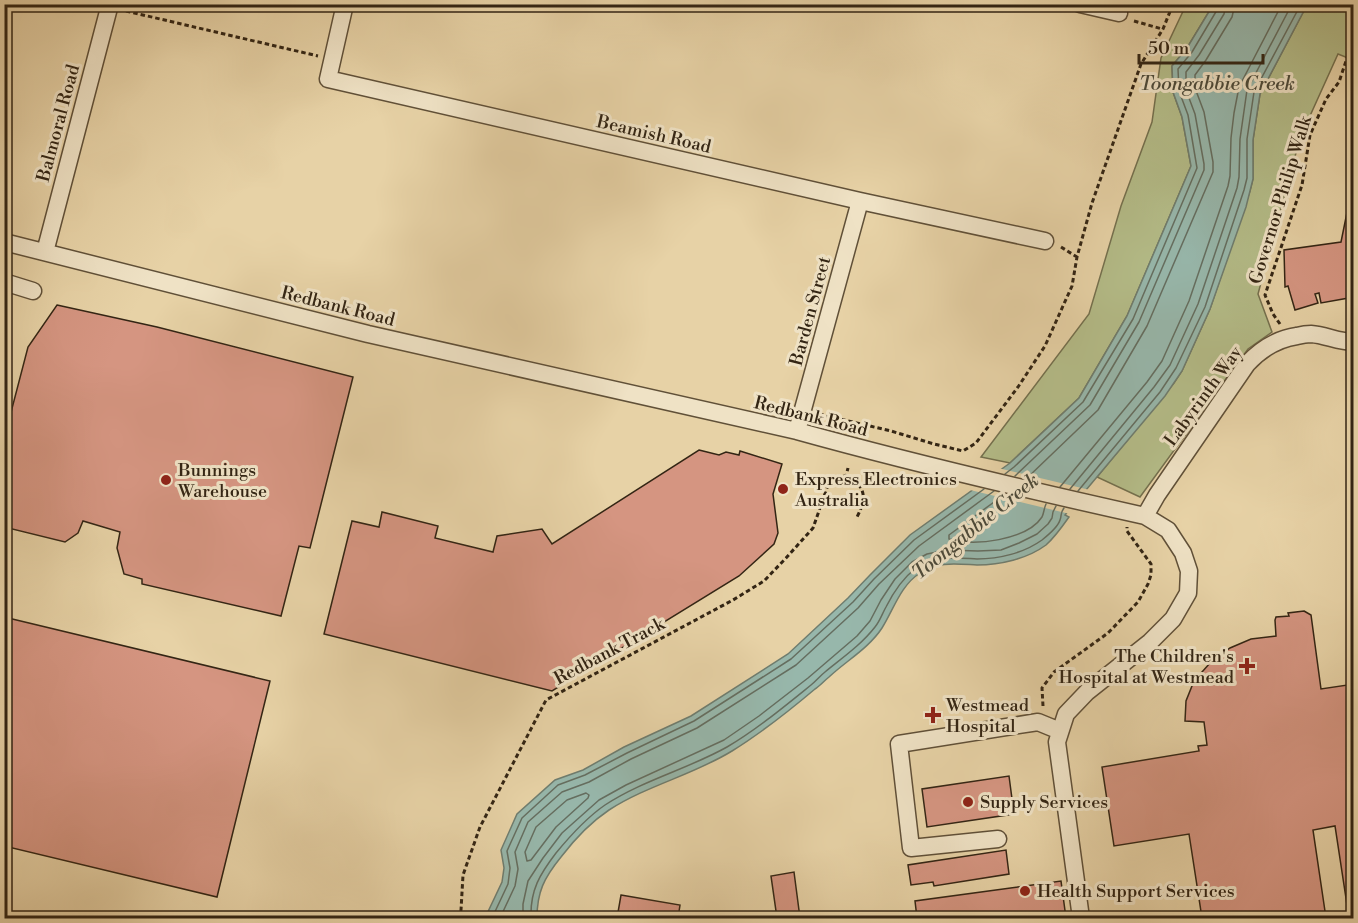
<svg xmlns="http://www.w3.org/2000/svg" width="1358" height="923" font-family="'Libre Bodoni',serif">
	<style>
		.green { fill: #b4bc88; stroke: #74704e; stroke-width: 1.5 }
		.water { fill: #97b7ab; stroke: #6f7d6f; stroke-width: 1.5 }
		.pier { fill: #e7d2a6 }
		.lines { fill: none; stroke-linecap: round; stroke-linejoin: round }
		.shore { stroke: #656e60; stroke-width: 1.5 }
		.building { fill: #d59581; stroke: #332514; stroke-width: 1.5 }
		.minor-casing { stroke: #605038; stroke-width: 19 }
		.path { stroke: #332514; stroke-width: 3; stroke-dasharray: 4.5 3; stroke-linecap: butt }
		.minor { stroke: #efe2c5; stroke-width: 16 }
		.poi-dot { fill: #8f2418; stroke: #efe2c5; stroke-width: 2 }
		.labels { text-anchor: middle; stroke-width: 6; stroke-linejoin: round; paint-order: stroke }
		.street-label { font-size: 18px; fill: #332514; stroke: #efe2c5 }
		.poi-label { font-size: 18px; fill: #332514; stroke: #efe2c5; text-anchor: start }
		.water-label { font-size: 20px; font-style: italic; fill: #4c4a3a; stroke: #efe2c5 }
	</style>
	<rect width="100%" height="100%" fill="#e7d2a6"/>
	<filter id="stains"><feTurbulence type="fractalNoise" baseFrequency=".00333" numOctaves="4"/><feColorMatrix values="0 0 0 0 .2 0 0 0 0 .09 0 0 0 0 .02 0 0 0 .5 -.17"/></filter>
	<radialGradient id="worn" r=".72"><stop offset=".6" stop-color="#630" stop-opacity="0"/><stop offset="1" stop-color="#630" stop-opacity=".3"/></radialGradient>
	<!-- green -->
	<path class="green" d="M1186 5H1213L1187 48 1172 66 1173 92 1182 117 1191 166 1127 316 1079 398 1010 463 981 457 1089 314 1121 206 1152 122 1161 58Z
		M1307 5H1353V60L1338 54 1300 138 1258 294 1272 332 1248 349 1140 497 1097 477 1174 383 1182 371 1210 309 1250 191 1253 179V140L1260 94Z"/>
	<!-- water -->
	<path class="water" d="M1213 5H1307L1260 94 1253 140V179L1246 207 1210 309 1182 371 1165 396 1065 515 1069 517C1062 527 1055 537 1046 545 1027 559 1000 565 977 565 957 564 938 561 920 573 900 586 894 609 882 628 869 648 846 661 829 677 824 681 820 686 815 689 789 711 761 733 732 751 693 775 648 785 609 810 591 822 574 840 561 857 544 878 537 892 537 918H485L502 882 504 868 501 850 517 814 555 780 583 770 624 747 691 716 788 654 848 598 870 575 910 535 1010 463 1079 398 1127 316 1191 166 1182 117 1173 92 1172 66 1187 48Z"/>
	<!-- pier -->
	<path class="pier" d="M998 468 1090 490 1070 514 970 490Z"/>
	<g class="lines">
		<!-- shore -->
		<path class="shore" d="M1005 474 1014 467 1083 402 1133 319 1197 168 1188 115 1179 91 1178 69 1192 52 1217 10 1218 4
			M1015 476 1090 405 1139 322 1204 170V164L1195 114 1186 90V72L1199 55 1224 14 1226 4
			M1026 479 1098 410 1147 326 1213 172V162L1204 112 1195 88V75L1206 60 1232 17 1235 4
			M1060 487 1147 382 1162 361 1189 301 1228 186 1230 176 1231 138 1234 113 1239 87 1282 4
			M1070 489 1154 387 1170 365 1198 304 1237 188 1239 177 1240 139 1247 90 1292 4
			M1078 491 1160 392 1176 368 1205 307 1244 190 1247 178V139L1254 92 1301 4
			M1005 494 949 535V539C973 547 1027 540 1042 517 1044 513 1044 508 1046 504
			M586 793 589 795 588 798 556 827 531 860 527 861 525 852 536 827 567 800Z
			M492 918 508 884 510 868 507 851 522 818 558 785 585 775 627 753 694 721 791 659 853 602 874 579 914 540 984 489
			M500 918 515 886 518 869 515 852 528 822 562 792 589 782 631 759 697 728 796 665 858 608 879 584 919 546 994 491
			M523 918V904L528 881 543 858 562 833 599 800 626 785 724 740 759 716 808 678 857 636 870 621 881 600 895 579 912 562 927 554 947 550 978 551 1001 550 1019 543 1037 534 1048 524 1052 518 1053 512 1056 506
			M531 918C530 890 540 874 556 853 570 836 586 818 605 805 643 780 688 769 727 747 756 730 785 706 811 685 816 681 820 676 825 672 842 658 861 645 875 627 880 621 882 614 886 607 893 593 903 578 916 568 935 555 956 558 977 559 999 559 1024 553 1042 540 1047 536 1058 527 1060 520 1062 515 1060 513 1064 508"/>
	</g>
	<!-- building -->
	<path class="building" d="M1354 178V297L1321 303 1319 293 1315 294 1318 303 1295 310 1288 286 1285 287 1284 250 1341 242Z
		M57 305 157 327 353 377 310 548 299 546 281 616 142 584V579L124 574 117 548 120 532 83 521 78 533 65 542 4 527V439L28 347Z
		M699 450 719 455 726 452 739 455 740 451 782 464 773 494 778 533 774 544 739 576 552 691 324 634 352 521 379 527 382 512 438 526 435 538 493 552 497 536 542 529 552 544Z
		M1304 611 1311 615 1321 689 1354 684V918H1349L1335 826 1313 830 1326 918H1202L1189 834 1114 846 1102 767 1199 751 1198 746 1207 745 1204 722 1185 721 1186 701 1194 681 1210 663 1230 648 1251 639 1276 636 1275 620 1276 617 1289 616 1288 613Z
		M4 617 270 681 217 897 4 846Z
		M1009 776 1014 814 927 827 922 789Z
		M1006 850 1009 874 934 886 933 882 911 885 908 865Z
		M794 872 800 918H777L771 876Z
		M1061 881 1066 918H917L915 901Z
		M621 895 680 905 678 918H617Z"/>
	<g class="lines">
		<!-- minor casing -->
		<g class="minor-casing">
			<path id="minor" d="M345 4 328 79 860 201 1045 241
				M1080 4 1119 13
				M4 242 368 334 797 431C912 463 1028 490 1145 516L1168 530 1183 553 1189 571 1188 593 1173 619 1150 642 1087 692 1066 714 1057 742 1081 918
				M45 252 110 4
				M4 282 33 291
				M797 431 860 201
				M1145 516 1157 495 1247 364C1261 349 1276 339 1297 336 1301 335 1306 334 1311 334 1326 335 1338 342 1354 342
				M998 839 911 848 899 744 1038 722 1060 731"/>
		</g>
		<!-- path -->
		<path class="path" d="M126 11 318 56
			M1134 21 1162 29
			M1061 247 1077 257
			M1280 324 1273 314 1265 295 1302 185 1310 135 1326 99 1339 82 1354 37
			M819 414 891 431 934 444 963 451 976 443 1018 387 1045 346 1072 286 1077 257 1092 203 1141 64 1163 29 1173 4
			M846 476C866 485 867 498 857 517
			M1043 706 1042 688 1054 672 1108 633 1138 602 1148 584 1151 575V564L1127 531V527
			M458 918 461 910 463 875 480 827 546 700 733 600 764 581 786 558 813 528 828 485 839 476H846L848 468"/>
		<!-- minor -->
		<use href="#minor" class="minor"/>
	</g>
	<!-- markers -->
	<g class="poi-dot">
		<circle cx="166" cy="480" r="6"/>
		<circle cx="783" cy="489" r="6"/>
		<path d="M1244 657h6v6h6v6h-6v6h-6v-6h-6v-6h6z"/>
		<path d="M930 706h6v6h6v6h-6v6h-6v-6h-6v-6h6z"/>
		<circle cx="968" cy="802" r="6"/>
		<circle cx="1025" cy="891" r="6"/>
	</g>
	<g class="labels">
		<!-- street labels -->
		<g class="street-label">
			<text transform="translate(58 123) rotate(-75)" y="6">Balmoral Road</text>
			<text transform="translate(654 134) rotate(13)" y="6">Beamish Road</text>
			<text transform="translate(1280 200) rotate(-73)" y="6">Governor Philip Walk</text>
			<text transform="translate(338 306) rotate(14)" y="6">Redbank Road</text>
			<text transform="translate(810 311) rotate(-75)" y="6">Barden Street</text>
			<text transform="translate(1203 396) rotate(-54)" y="6">Labyrinth Way</text>
			<text transform="translate(811 416) rotate(14)" y="6">Redbank Road</text>
			<text transform="translate(609 651) rotate(-28)" y="6">Redbank Track</text>
		</g>
		<!-- poi labels -->
		<g class="poi-label">
			<text x="178" y="476">Bunnings<tspan x="178" dy="21">Warehouse</tspan></text>
			<text x="795" y="485">Express Electronics<tspan x="795" dy="21">Australia</tspan></text>
			<text x="1234" y="662" text-anchor="end">The Children's<tspan x="1234" dy="21">Hospital at Westmead</tspan></text>
			<text x="946" y="711">Westmead<tspan x="946" dy="21">Hospital</tspan></text>
			<text x="980" y="808">Supply Services</text>
			<text x="1037" y="897">Health Support Services</text>
		</g>
		<!-- water labels -->
		<g class="water-label">
			<text x="1217" y="90">Toongabbie Creek</text>
			<text transform="translate(975 526) rotate(-39)" y="7">Toongabbie Creek</text>
		</g>
	</g>
	<!-- margin -->
	<rect width="1358" height="923" fill="none" stroke="#e7d2a6" stroke-width="24"/>
	<rect x="6" y="6" width="1346" height="911" fill="none" stroke="#332514" stroke-width="3"/>
	<rect x="12" y="12" width="1334" height="899" fill="none" stroke="#332514" stroke-width="1.5"/>
	<!-- scale -->
	<path d="M1139 54v9h124v-9" fill="none" stroke="#332514" stroke-width="3"/>
	<text x="1148" y="54" font-size="18" fill="#332514" stroke="#efe2c5" stroke-width="4.5" paint-order="stroke">50 m</text>
	<rect width="100%" height="100%" filter="url(#stains)"/>
	<rect width="100%" height="100%" fill="url(#worn)"/>
</svg>
